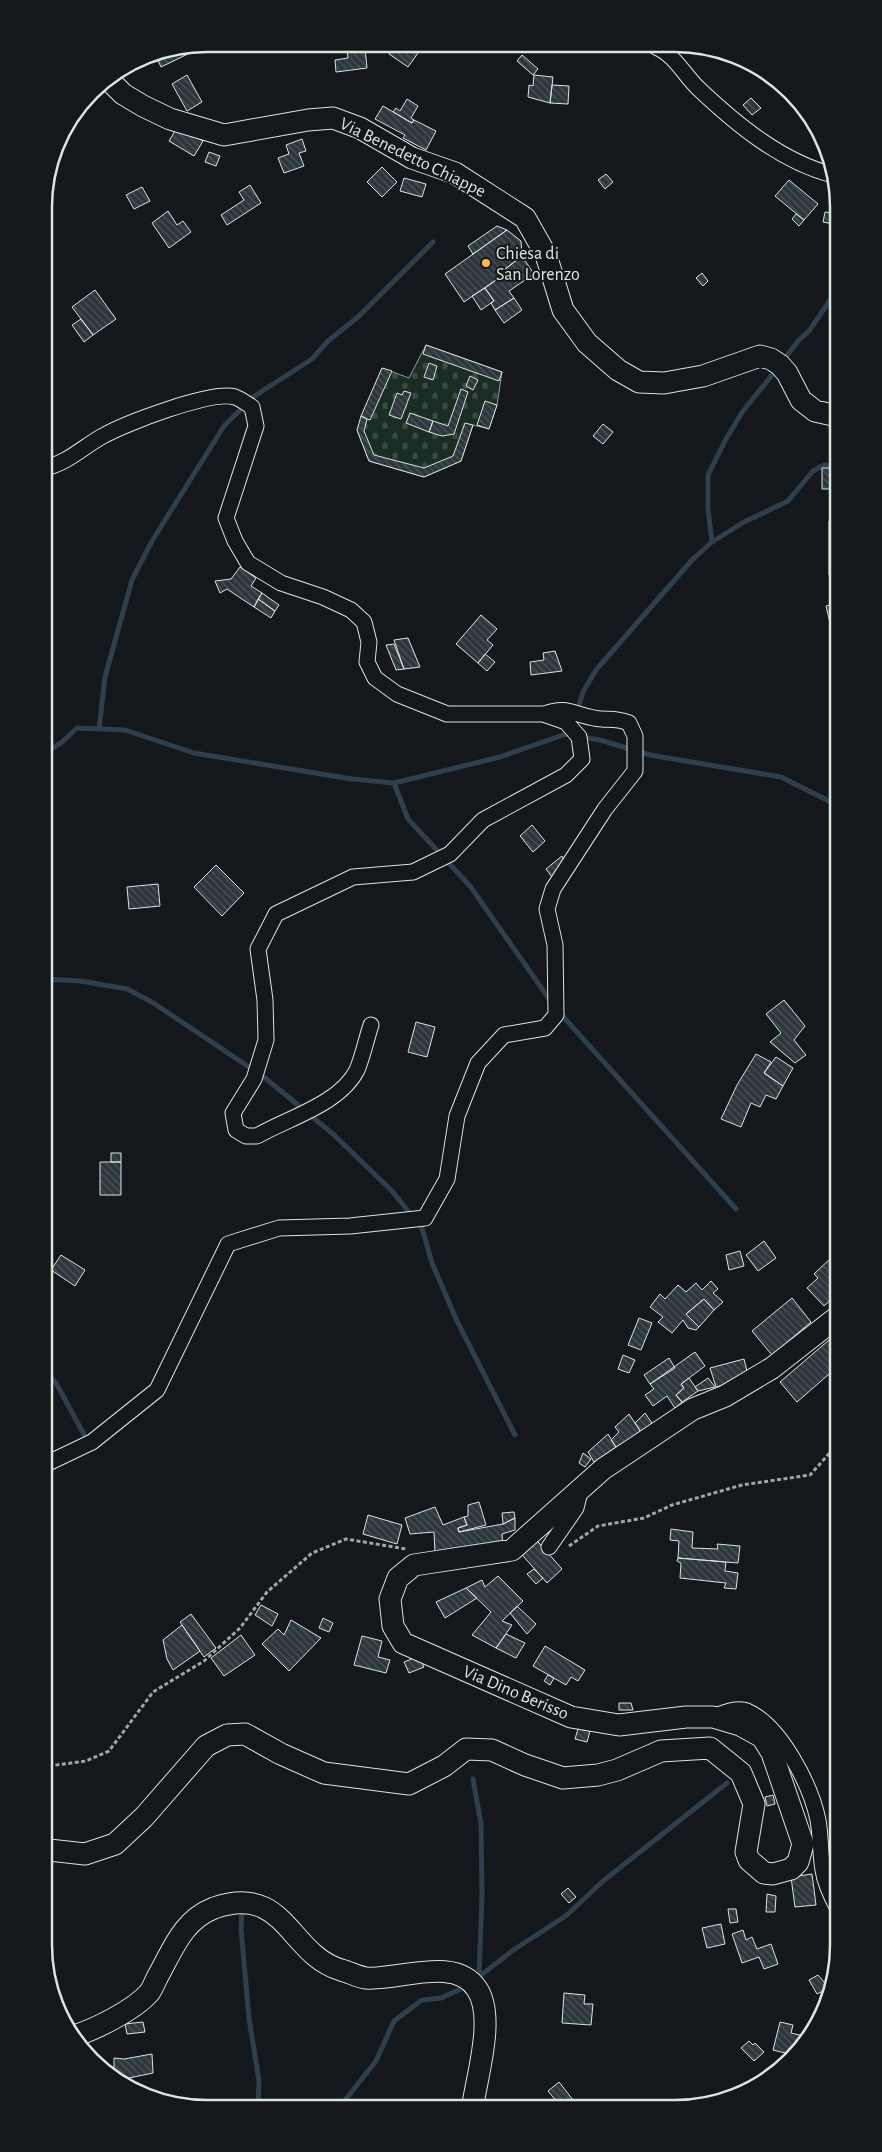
<svg xmlns="http://www.w3.org/2000/svg" width="882" height="2152" font-family="'Alegreya Sans',sans-serif">
	<style>
		.cemetery { fill: url(#cemetery-stones); stroke: #939e99 }
		.lines { fill: none; stroke-linecap: round; stroke-linejoin: round }
		.stream { stroke: #2f3f4d; stroke-width: 5 }
		.building { fill: url(#building-back-hatch); stroke: #d8e6dc }
		.street-casing { stroke: #d8e6dc; stroke-width: 17 }
		.secondary-casing { stroke: #d8e6dc; stroke-width: 23 }
		.path { stroke: #9da8a2; stroke-width: 3; stroke-dasharray: 4 2.5; stroke-linecap: butt }
		.street { stroke: #14181c; stroke-width: 15 }
		.secondary { stroke: #14181c; stroke-width: 21 }
		.poi-dot { fill: #ffb74d; stroke: #14181c; stroke-width: 2 }
		.labels { text-anchor: middle; stroke-width: 4; stroke-linejoin: round; paint-order: stroke }
		.street-label { font-size: 18px; fill: #d8e6dc; stroke: #14181c }
		.poi-label { font-size: 18px; fill: #d8e6dc; stroke: #14181c; text-anchor: start }
		.rim { fill: none; stroke: #d8e6dc; stroke-width: 2.5 }
	</style>
	<defs>
		<pattern id="cemetery-stones" width="16" height="16" patternUnits="userSpaceOnUse" patternTransform="scale(1.25)"><rect width="16" height="16" fill="#1a2d24"/><path d="M2 7V4a2 2 0 0 1 4 0v3zM10 15v-3a2 2 0 0 1 4 0v3z" fill="#3b4b43"/></pattern>
		<pattern id="building-back-hatch" width="6" height="6" patternUnits="userSpaceOnUse" patternTransform="scale(1.25)"><rect width="6" height="6" fill="#2c363c"/><path d="M-1 5l2 2M0 0l6 6M5-1l2 2" fill="none" stroke="#4a5358"/></pattern>
	</defs>
	<rect width="100%" height="100%" fill="#14181c"/>
	<!-- cemetery -->
	<path class="cemetery" d="M426 345 502 372 497 405 489 429 473 425 461 461 424 477 369 461 357 430 382 368 409 378Z"/>
	<g class="lines">
		<!-- stream -->
		<path class="stream" d="M783 361 798 341 809 331 833 296
			M712 542 708 509V475L726 439 743 411 777 369
			M577 712 583 692 596 670 692 560 712 542 744 522 788 501 813 471 824 465 834 466
			M99 729 105 677 132 580 152 541 224 426 253 397 312 359 328 341 358 317 433 242
			M581 737 600 740 650 755 781 777 835 804
			M46 752 61 743 77 728 125 730 194 753 352 779 394 783 500 757 566 734 573 735
			M394 783 408 819 470 886 552 1003
			M46 979 81 981 127 989 152 1002 264 1077 333 1134 392 1191 422 1228 432 1263 457 1321 515 1435
			M559 1012 736 1209
			M48 1375 56 1383 88 1442
			M473 1779 481 1824 482 1894 479 1977
			M242 1911 241 1928 249 2018 259 2081 258 2105
			M476 1979 512 1951 567 1915 603 1881 727 1783
			M342 2104 376 2061 394 2021 422 2000 441 1998 467 1986"/>
	</g>
	<!-- building -->
	<path class="building" d="M395 45H406L418 53 408 67 389 54Z
		M190 47 192 52 161 67 155 54Z
		M365 48 367 68 336 72 335 60 348 58 347 50Z
		M522 55 538 69 533 75 517 61Z
		M187 75 202 102 187 111 172 84Z
		M534 75 553 77 550 103 528 97 529 85 533 86Z
		M552 85 569 86 568 104 550 103Z
		M751 98 761 108 752 115 743 105Z
		M407 99 418 106 411 118 414 120 412 123 393 112 396 108 400 111Z
		M383 106 412 123 414 120 436 131 426 150 403 138 405 135 375 119Z
		M178 126 203 141 194 156 169 141Z
		M302 139 306 151 299 153 304 166 284 173 278 158 289 154 286 145Z
		M209 152 220 156 216 166 205 162Z
		M382 167 397 182 382 197 367 182Z
		M606 174 613 182 605 189 598 180Z
		M404 178 426 184 422 197 400 191Z
		M789 180 818 204 804 220 775 196Z
		M250 185 261 203 227 225 221 215 244 200 239 192Z
		M142 187 150 201 134 209 126 195Z
		M168 211 177 225 183 221 191 232 169 248 152 223Z
		M825 212 833 213V224L823 222Z
		M796 214 804 220 799 226 792 219Z
		M497 226 507 230 473 254 468 246Z
		M507 230 521 241 522 256 504 270 506 273 464 302 445 274Z
		M522 256 534 274 509 291 514 298 495 310 491 303 494 301 485 288 506 273 504 270Z
		M702 273 708 281 703 286 696 278Z
		M485 288 494 301 481 310 472 296Z
		M95 290 116 319 93 335 72 307Z
		M514 298 522 310 504 323 495 310Z
		M81 319 93 335 84 342 72 325Z
		M426 345 502 372 499 381 423 354Z
		M429 363 437 366 433 380 424 377Z
		M382 368 392 371 370 420 367 419 361 416Z
		M470 376 478 380 473 390 466 386Z
		M461 389 468 392 454 434 442 436 429 432 433 421 448 426Z
		M404 391 411 393 401 419 389 415 397 393 402 395Z
		M485 401 497 405 489 429 477 425Z
		M410 413 433 421 429 432 406 423Z
		M361 416 367 419 364 431 374 455 424 468 453 456 465 423 473 425 461 461 424 477 369 461 357 430Z
		M603 424 613 432 603 444 593 436Z
		M822 468H834V489H822Z
		M829 521 834 522V576L829 575Z
		M240 567 256 578 251 586 262 593 254 607 227 589 220 593 215 581 231 579Z
		M262 593 279 605 275 611 258 599Z
		M258 599 275 611 271 618 254 607Z
		M834 604V622L830 623 826 606Z
		M481 615 497 629 487 640 493 645 478 663 456 644Z
		M408 638 420 667 404 669 394 640Z
		M394 644 404 669 396 670 386 645Z
		M555 651 562 671 531 675 530 662 544 660 543 653Z
		M485 654 495 662 487 671 478 663Z
		M532 825 545 841 533 852 520 836Z
		M562 856 567 867 552 877 546 869Z
		M216 865 244 893 222 916 194 887Z
		M158 884 160 906 129 909 127 887Z
		M784 1000 805 1026 794 1040 806 1055 795 1063 770 1042 781 1033 766 1014Z
		M416 1022 435 1027 427 1057 408 1052Z
		M756 1054 771 1062 764 1073 783 1086 776 1099 766 1095 760 1107 751 1103 741 1127 721 1119 737 1085Z
		M776 1057 793 1068 783 1086 764 1073Z
		M111 1153H121V1162H111Z
		M100 1162H121V1195H100Z
		M764 1241 776 1258 758 1271 746 1255Z
		M740 1251 744 1266 729 1270 726 1255Z
		M61 1255 85 1270 75 1286 51 1270Z
		M831 1258 833 1261 836 1259V1295L824 1306 807 1288 818 1278 814 1274Z
		M711 1281 718 1289 713 1293 723 1302 714 1310 704 1299 686 1314 699 1327 696 1330 688 1328 683 1320 672 1333 658 1322 663 1317 650 1307 660 1294 665 1299 678 1285 686 1292 696 1283 702 1290Z
		M792 1298 811 1322 772 1355 752 1331Z
		M704 1299 714 1310 699 1327 686 1314Z
		M639 1318 652 1323 641 1350 628 1345Z
		M836 1334V1368L797 1402 780 1382Z
		M695 1352 705 1366 681 1384 684 1388 676 1395 682 1402 675 1408 667 1396 653 1406 645 1395 654 1389 650 1384Z
		M623 1355 635 1360 629 1373 618 1369Z
		M669 1358 675 1368 650 1384 644 1375Z
		M744 1359 749 1379 716 1387 710 1368Z
		M689 1378 698 1391 682 1402 676 1395 684 1388 681 1384Z
		M708 1378 715 1387 698 1391 695 1387Z
		M645 1413 652 1423 641 1432 635 1423Z
		M629 1414 641 1432 616 1447 611 1440 619 1432 615 1427Z
		M608 1434 616 1447 594 1462 588 1452Z
		M583 1453 591 1459 585 1467 579 1463Z
		M479 1502 486 1525 459 1532 458 1528 467 1525 464 1517 468 1516V1505Z
		M435 1507 443 1525 464 1517 467 1525 458 1528 459 1532 503 1524 515 1518V1530L502 1534 503 1548 435 1553 434 1532 410 1534 405 1518Z
		M514 1512 515 1518 503 1524 502 1513Z
		M368 1515 402 1525 397 1544 363 1534Z
		M671 1529 693 1532 692 1548 718 1549 717 1544 740 1546 738 1563 678 1558 679 1541 670 1540Z
		M532 1535 562 1569 547 1583 516 1548Z
		M678 1558 726 1562 725 1571 738 1573 736 1589 724 1588 726 1583 680 1578 681 1563 677 1561Z
		M534 1569 543 1578 536 1584 527 1574Z
		M498 1576 523 1601 502 1621 512 1625 496 1648 472 1635 491 1612 466 1588 482 1580 485 1587Z
		M466 1588 477 1598 445 1618 436 1602Z
		M261 1605 278 1614 272 1626 255 1615Z
		M517 1606 536 1624 527 1634 510 1613Z
		M191 1614 216 1648 204 1657 180 1622Z
		M323 1618 333 1623 329 1632 319 1628Z
		M291 1620 321 1638 289 1671 262 1644 278 1629 284 1635Z
		M182 1625 200 1651 173 1670 167 1659 163 1640Z
		M506 1634 525 1643 516 1658 496 1648Z
		M241 1635 255 1655 224 1676 211 1658Z
		M362 1636 382 1641 378 1657 390 1660 386 1673 354 1665Z
		M545 1646 585 1670 578 1681 571 1677 566 1685 533 1666Z
		M419 1656 424 1667 409 1673 404 1662Z
		M548 1675 554 1678 550 1685 544 1681Z
		M619 1703H631L633 1710H619Z
		M578 1729 590 1731 587 1742 575 1739Z
		M773 1795 775 1804 767 1806 765 1797Z
		M812 1874 816 1905 795 1907 791 1877Z
		M568 1888 576 1897 569 1903 561 1894Z
		M767 1894 776 1896 775 1912H766Z
		M728 1909H736L738 1922 730 1923Z
		M721 1924 725 1944 707 1948 702 1928Z
		M743 1930 746 1940 752 1937 757 1949 771 1944 778 1964 764 1969 759 1957 742 1963 732 1934Z
		M818 1975 829 1988 817 1994 809 1980Z
		M564 1993 585 1995 584 2004H593L591 2025 562 2023Z
		M811 2021 816 2022 808 2037H807Z
		M143 2022 145 2032 127 2034 125 2024Z
		M780 2022 793 2025 791 2033 808 2037 793 2055 773 2050Z
		M749 2041 753 2045 755 2043 764 2052 754 2061 741 2048Z
		M152 2054 153 2073 124 2079 114 2074V2058L124 2059Z
		M559 2082 573 2100 569 2103H558L548 2091Z"/>
	<g class="lines">
		<!-- street casing -->
		<g class="street-casing">
			<path id="street" d="M656 47C674 54 685 76 699 89 737 125 782 162 833 175
				M45 468C67 463 82 448 101 437 123 424 212 390 235 397 241 399 247 404 252 407L256 426 226 518 235 541 248 563 281 583 323 597 351 610 364 622 369 642 367 662 375 678 397 694 447 714H543L566 722 579 737 582 759 566 775 483 820 450 854 413 872 353 877 276 914 258 949 265 1000 266 1040 254 1079 233 1113 236 1130 246 1136H257C288 1118 340 1104 357 1070 363 1056 366 1040 371 1025
				M48 1463 92 1442 157 1390 228 1244 279 1228 350 1226 425 1218 447 1179 457 1116 478 1063 504 1035 545 1028 556 1015 555 945 547 909 553 889 605 809 635 771V736L629 723C614 717 607 721 594 718 571 714 568 706 544 714
				M549 1547 576 1508 581 1488
				M713 1717C723 1713 737 1707 747 1711 781 1726 811 1786 818 1820 821 1837 820 1853 823 1870 825 1884 831 1896 838 1909"/>
		</g>
		<!-- secondary casing -->
		<g class="secondary-casing">
			<path id="secondary" d="M108 79 123 94 143 106 170 119 224 135 308 120 333 118 360 128 412 158 455 173 525 218 546 255 563 310 587 343 618 370 639 382 664 383 703 376 760 356 771 359 780 365 787 373 801 400 815 411 833 415
				M49 1850 85 1854 115 1844 144 1817 206 1746 227 1735 245 1734 281 1754 324 1773 409 1784 444 1766 466 1749 492 1750 525 1765 563 1778 598 1775 617 1770 661 1751 710 1748 741 1773 754 1804 746 1852 749 1860 764 1873 773 1874 791 1869 798 1862 803 1844 772 1753 762 1737 740 1725 713 1717H686L619 1725 571 1717 403 1643 393 1626 390 1599 398 1578 414 1565 512 1550 603 1469 693 1409 725 1396 772 1368 836 1318
				M74 2036C96 2029 134 2010 149 1993 153 1988 155 1981 158 1976 173 1949 183 1920 214 1908 286 1883 288 1954 341 1970 349 1972 358 1977 366 1978 398 1981 455 1955 477 1989 495 2016 478 2072 473 2104"/>
		</g>
		<!-- path -->
		<path class="path" d="M569 1546 598 1526 644 1518 672 1505 742 1485 810 1475 836 1446
			M49 1766 86 1761 109 1751 153 1692 204 1661 240 1628 267 1592 312 1553 346 1539 406 1549"/>
		<!-- street -->
		<use href="#street" class="street"/>
		<!-- secondary -->
		<use href="#secondary" class="secondary"/>
	</g>
	<!-- markers -->
	<circle class="poi-dot" cx="486" cy="263" r="5"/>
	<g class="labels">
		<!-- street labels -->
		<g class="street-label">
			<text transform="translate(413 157) rotate(26)" y="6">Via Benedetto Chiappe</text>
			<text transform="translate(516 1692) rotate(23)" y="6">Via Dino Berisso</text>
		</g>
		<!-- poi labels -->
		<g class="poi-label">
			<text x="496" y="259">Chiesa di<tspan x="496" dy="21">San Lorenzo</tspan></text>
		</g>
	</g>
	<!-- crop -->
	<path d="M0 0H882V2152H0ZM207 52H675A155 155 0 0 1 830 207V1945A155 155 0 0 1 675 2100H207A155 155 0 0 1 52 1945V207A155 155 0 0 1 207 52Z" fill="#14181c" fill-rule="evenodd"/>
	<path class="rim" d="M207 52H675A155 155 0 0 1 830 207V1945A155 155 0 0 1 675 2100H207A155 155 0 0 1 52 1945V207A155 155 0 0 1 207 52Z"/>
</svg>
